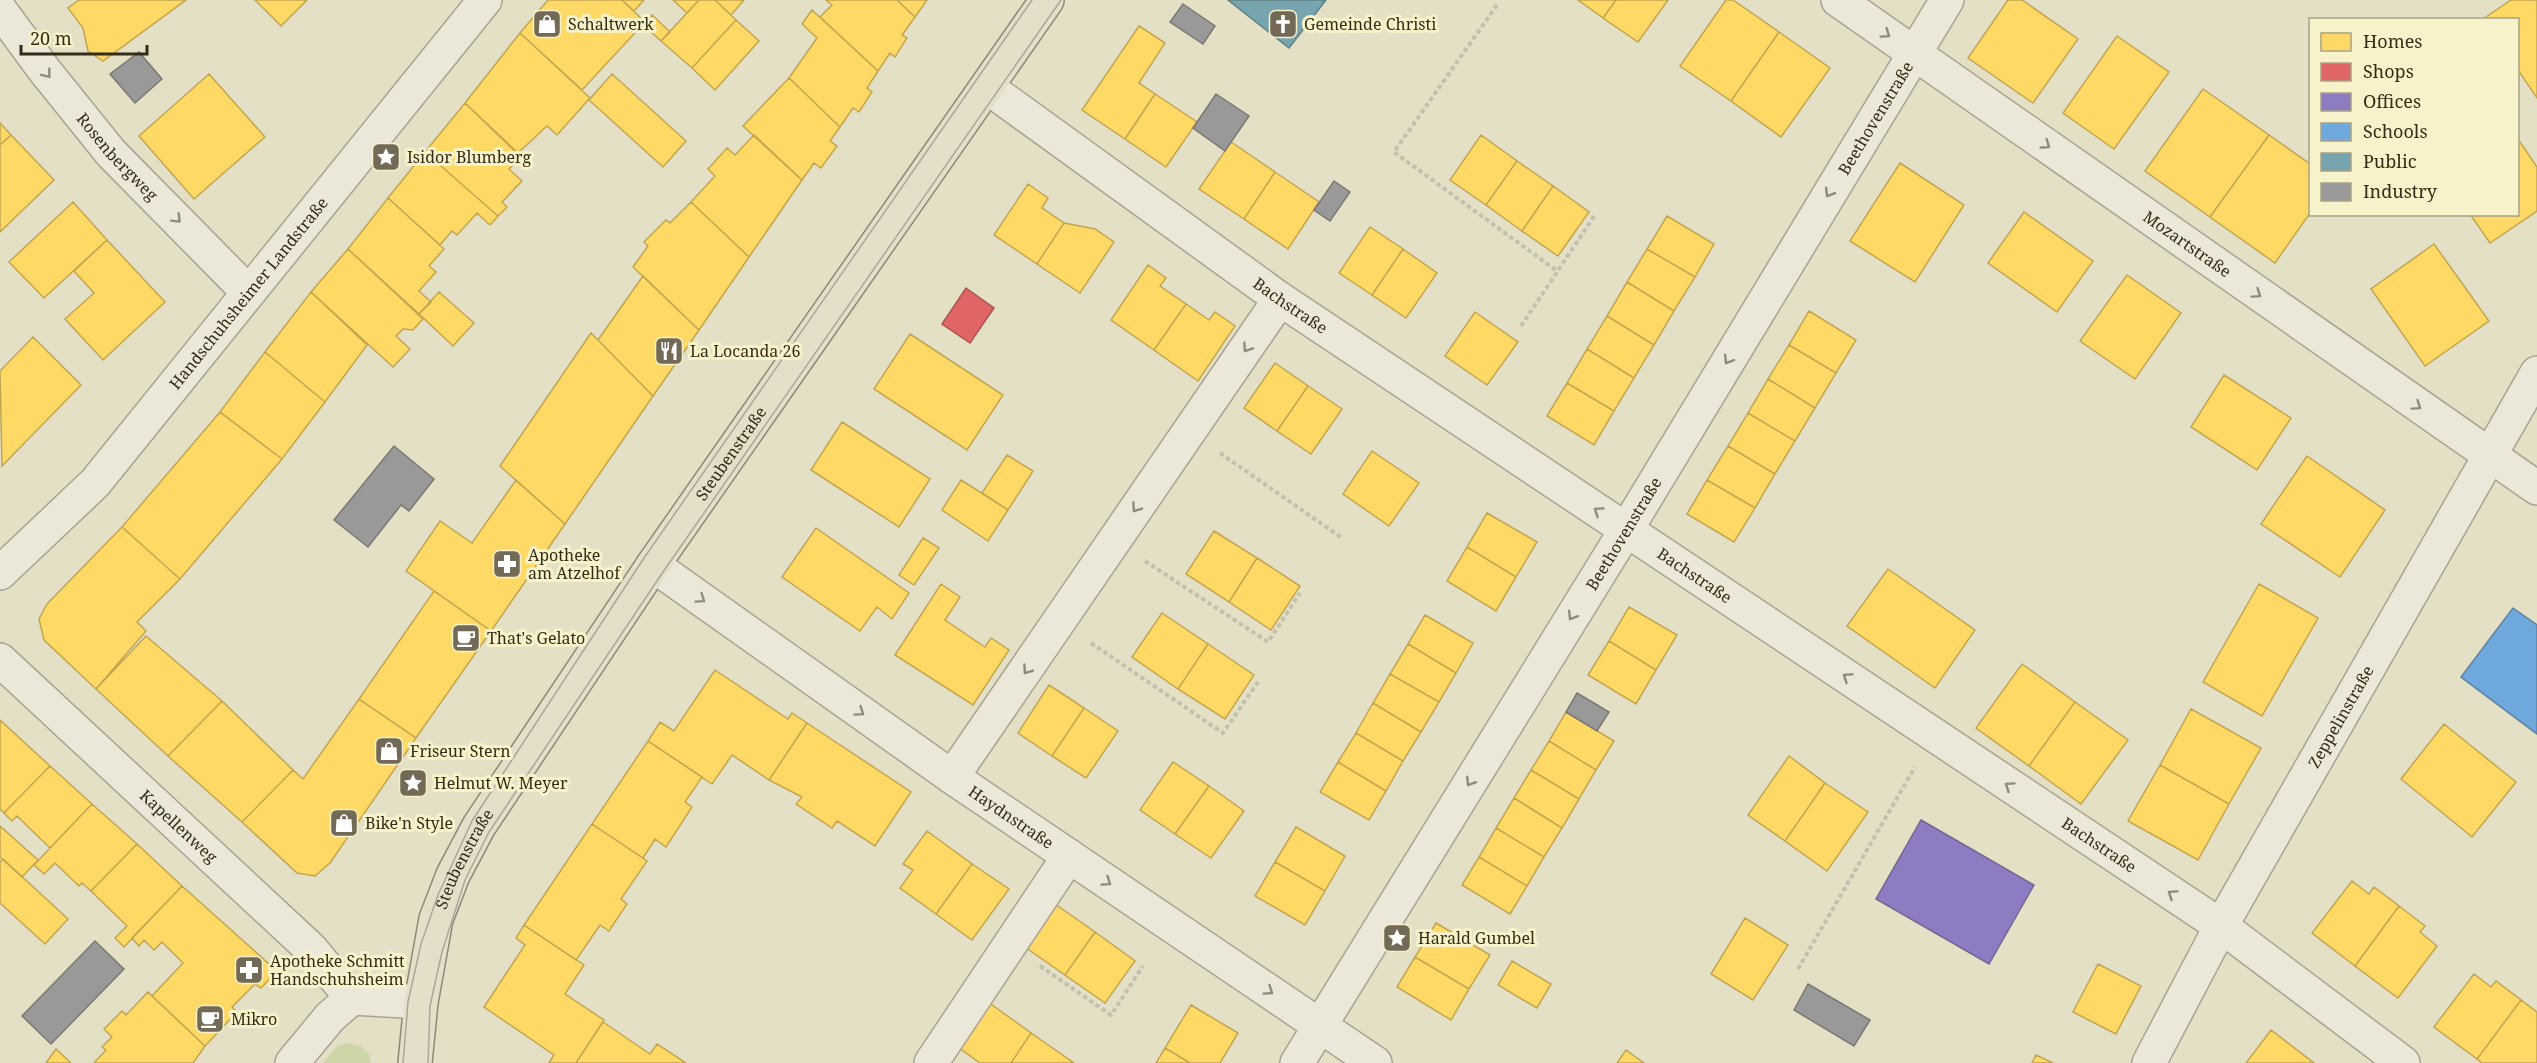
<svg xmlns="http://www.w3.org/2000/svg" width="2537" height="1063" font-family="'Noto Serif',serif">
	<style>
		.green { fill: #ced6a7 }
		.homes { fill: #ffd966; stroke: #c2a54f; stroke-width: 1.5 }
		.shops { fill: #e06666; stroke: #ad544f; stroke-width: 1.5 }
		.offices { fill: #8e7cc3; stroke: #736490; stroke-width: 1.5 }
		.schools { fill: #6fa8dc; stroke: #5e82a2; stroke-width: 1.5 }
		.public { fill: #76a5af; stroke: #628082; stroke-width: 1.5 }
		.industry { fill: #999; stroke: #7b7873; stroke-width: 1.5 }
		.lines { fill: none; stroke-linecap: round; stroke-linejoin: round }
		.minor-casing { stroke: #a8a390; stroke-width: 36 }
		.major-casing { stroke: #8d8877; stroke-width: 36 }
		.path { stroke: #c3c0b0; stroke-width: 4; stroke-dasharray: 4.5 3; stroke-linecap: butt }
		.minor { stroke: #ebe8d9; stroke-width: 33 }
		.major { stroke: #e3dfc9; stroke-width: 33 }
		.tram { stroke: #a9a79a; stroke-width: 1.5 }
		.oneway { stroke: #908a79 }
		.labels { text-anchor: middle; stroke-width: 6; stroke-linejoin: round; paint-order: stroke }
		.poi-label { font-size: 16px; fill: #352b19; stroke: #f7f2c9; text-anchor: start }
		.street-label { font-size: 16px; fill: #352b19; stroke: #f7f2c9 }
	</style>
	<rect width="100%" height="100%" fill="#e3e0c6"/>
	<!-- green -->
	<path class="green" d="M348 1043 360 1046 369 1054 371 1063H323L338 1045Z"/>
	<!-- homes -->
	<path class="homes" d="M79 0H186L103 61 88 51 83 28 68 8Z
		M255 0H307L281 26Z
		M548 0H622L645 22 582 90 520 33Z
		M622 0H644L634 11Z
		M673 0H699L687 13Z
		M699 0H715L736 20 692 68 661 41Z
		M715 0H744L731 15Z
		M826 0H897L915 17 902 35 907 38 895 57 890 53 878 71 820 17 832 5Z
		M897 0H927L915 17Z
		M1578 0H1616L1603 18Z
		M1616 0H1668L1638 42 1603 18Z
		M1726 0H1733L1779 32 1731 101 1680 66Z
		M2008 0H2022L2078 39 2033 103 1968 58Z
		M2511 0H2537V98L2518 70V20L2483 19Z
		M812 10 878 71 867 88 872 92 859 112 853 108 840 127 789 78 817 38 802 24Z
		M652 15 670 32 661 41 643 25Z
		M736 20 759 41 715 90 692 68Z
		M1139 26 1165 43 1139 83 1155 94 1125 139 1082 110Z
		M1779 32 1830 68 1781 137 1731 101Z
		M520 33 590 98 557 135 547 126 518 153 465 103Z
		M2117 36 2169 72 2114 149 2063 113Z
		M209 74 265 137 194 199 139 136Z
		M612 74 686 141 663 167 589 100Z
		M789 78 840 127 830 141 837 146 821 168 814 163 802 180 743 126Z
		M2203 89 2269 135 2210 217 2145 171Z
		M1155 94 1197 122 1166 167 1125 139Z
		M465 103 521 157 509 169 522 181 502 202 507 207 498 216 425 152Z
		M0 123 11 135 0 145Z
		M11 135 54 180 0 232V145Z
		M754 135 802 180 749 257 691 202 715 176 708 169 727 148 735 155Z
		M1481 135 1517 161 1486 205 1450 180Z
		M2269 135 2310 164V213L2275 263 2210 217Z
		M2518 139 2537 167V211L2490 243 2470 214H2518Z
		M1231 142 1275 172 1244 219 1199 189Z
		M425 152 498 216 490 225 477 213 457 235 452 231 440 245 388 198Z
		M1517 161 1553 186 1522 231 1486 205Z
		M1900 163 1964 205 1915 282 1850 241Z
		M1275 172 1319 202 1288 249 1244 219Z
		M1028 184 1048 198 1042 208 1064 223 1037 264 994 235Z
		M1553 186 1589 212 1558 256 1522 231Z
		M388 198 444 249 429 266 436 272 419 291 431 302 419 314 348 249Z
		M73 202 107 240 44 298 9 262Z
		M691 202 749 257 699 330 633 267 648 246 644 242 666 220 670 223Z
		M2024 212 2093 261 2057 312 1988 263Z
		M1667 216 1714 244 1695 277 1647 249Z
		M1064 223 1095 229 1114 242 1080 293 1037 264Z
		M1370 227 1403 249 1372 295 1339 273Z
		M107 240 165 302 103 360 65 319 94 293 74 271Z
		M2434 244 2489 321 2425 366 2371 289Z
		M348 249 423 319 413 330 403 329 396 336 410 349 393 367 311 292Z
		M1403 249 1437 273 1406 318 1372 295Z
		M1647 249 1695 277 1674 311 1627 282Z
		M1148 265 1166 278 1160 286 1186 304 1154 350 1111 320Z
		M2127 275 2181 313 2135 379 2080 341Z
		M643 276 699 330 653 396 598 340Z
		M1627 282 1674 311 1654 345 1607 316Z
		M311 292 367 345 325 402 265 352Z
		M439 292 474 323 453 346 419 314Z
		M1186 304 1209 320 1215 312 1235 326 1198 381 1154 350Z
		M1809 311 1856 340 1836 373 1789 345Z
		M1475 312 1518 342 1487 385 1445 356Z
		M1607 316 1654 345 1634 378 1587 349Z
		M591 333 653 396 565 524 500 466Z
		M910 334 1003 395 967 450 874 389Z
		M33 337 81 385 2 466 0 371Z
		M1789 345 1836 373 1815 408 1768 379Z
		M1587 349 1634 378 1614 411 1567 383Z
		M265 352 325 402 282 459 220 412Z
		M1275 363 1308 386 1277 431 1244 408Z
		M2224 375 2291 418 2257 470 2191 427Z
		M1768 379 1815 408 1795 441 1748 413Z
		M1567 383 1614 411 1594 445 1547 416Z
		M1308 386 1342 409 1311 454 1277 431Z
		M220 412 282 459 180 579 122 527Z
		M1748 413 1795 441 1775 474 1728 446Z
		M842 422 930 479 899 527 811 470Z
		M1728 446 1775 474 1755 508 1707 480Z
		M1372 451 1419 483 1389 526 1343 494Z
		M1007 455 1033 471 1008 510 982 493Z
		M2307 456 2385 510 2340 577 2261 524Z
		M516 480 565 524 491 631 406 571 440 521 472 543Z
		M961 480 1008 510 988 541 942 510Z
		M1707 480 1755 508 1734 542 1687 514Z
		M1487 513 1537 542 1516 577 1467 547Z
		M122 527 180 579 137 622 146 631 96 689 44 640 39 619 47 604Z
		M816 528 909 593 892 619 877 607 860 631 782 577Z
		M1214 531 1257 558 1229 602 1186 574Z
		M923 538 939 548 914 585 899 575Z
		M1467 547 1516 577 1496 611 1447 581Z
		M1257 558 1300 586 1271 630 1229 602Z
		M1888 569 1975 630 1935 688 1847 626Z
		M941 584 960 597 945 620 985 647 991 638 1009 650 973 705 895 655Z
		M2259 584 2318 618 2262 716 2203 682Z
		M434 591 491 631 416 738 359 699Z
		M1629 607 1677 635 1656 670 1609 641Z
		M1162 613 1208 644 1178 689 1132 657Z
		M1425 615 1473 643 1456 673 1408 644Z
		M146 636 222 701 168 756 96 689Z
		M1609 641 1656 670 1636 704 1588 675Z
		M1208 644 1254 675 1225 719 1178 689Z
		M1408 644 1456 673 1439 702 1390 674Z
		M2022 664 2075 702 2029 766 1976 728Z
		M715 670 788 719 792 713 807 723 769 780 732 755 712 784 648 741 660 722 674 731Z
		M1390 674 1439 702 1421 732 1373 703Z
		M1049 685 1084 708 1052 756 1018 733Z
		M359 699 416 738 330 863 315 876 297 873 242 822 293 770 303 779Z
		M222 701 293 770 242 822 168 756Z
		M2075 702 2128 740 2081 804 2029 766Z
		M1373 703 1421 732 1403 761 1356 733Z
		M1084 708 1118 731 1086 778 1052 756Z
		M2191 709 2261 748 2229 804 2160 765Z
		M1566 712 1614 741 1596 770 1549 741Z
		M0 720 50 766 4 813 0 809Z
		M807 723 911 792 875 846 837 821 832 828 796 804 802 797 769 780Z
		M2444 724 2516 782 2472 837 2401 779Z
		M1356 733 1403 761 1386 791 1338 762Z
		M648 741 702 777 685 802 692 807 666 847 655 839 643 858 592 824Z
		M1549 741 1596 770 1579 799 1531 770Z
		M1789 756 1825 783 1785 841 1748 815Z
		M1173 762 1209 786 1175 834 1140 810Z
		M1338 762 1386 791 1369 820 1320 792Z
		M2160 765 2229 804 2198 860 2128 821Z
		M50 766 92 804 50 848 17 816 12 821 4 813Z
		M1531 770 1579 799 1562 828 1514 798Z
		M1825 783 1868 812 1827 871 1785 841Z
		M1209 786 1244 811 1211 858 1175 834Z
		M1514 798 1562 828 1544 857 1496 828Z
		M92 804 137 844 91 891 82 883 79 886 55 863 44 874 34 865Z
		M592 824 647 861 621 899 627 904 609 931 600 925 576 960 524 925Z
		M0 826 38 860 22 877 0 857Z
		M1296 827 1345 856 1325 891 1275 862Z
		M1496 828 1544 857 1527 886 1479 857Z
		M927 831 972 864 936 914 900 888 913 870 903 864Z
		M137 844 182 886 124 947 115 938 127 926 91 891Z
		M1479 857 1527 886 1510 914 1462 885Z
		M3 859 68 919 45 944 0 903V862Z
		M1275 862 1325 891 1305 925 1255 896Z
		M972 864 1009 889 972 940 936 914Z
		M2352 881 2369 894 2374 887 2399 906 2355 966 2312 933Z
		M182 886 277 971 261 988 255 984 232 1007 237 1012 205 1046 152 996 183 963 162 942 154 950 144 940 139 946 132 938Z
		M1055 904 1095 932 1065 975 1025 947Z
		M2399 906 2425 926 2420 932 2437 946 2398 998 2355 966Z
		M1745 918 1788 945 1753 1000 1711 974Z
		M1436 923 1490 955 1469 989 1415 957Z
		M524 925 584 965 565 994 604 1020 576 1063H549L554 1055 484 1007 525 945 516 938Z
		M1095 932 1135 961 1105 1003 1065 975Z
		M1415 957 1469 989 1451 1020 1397 987Z
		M1512 961 1551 984 1537 1008 1498 985Z
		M2098 964 2141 986 2116 1034 2073 1012Z
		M2474 974 2491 987 2496 981 2521 1000 2477 1059 2434 1027Z
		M148 992 205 1046 193 1063H94L106 1050 102 1047 112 1037 104 1029 122 1011 126 1015Z
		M2521 1000 2537 1012V1063H2482L2477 1059Z
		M988 1002 1031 1033 1011 1063H980L958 1047Z
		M1191 1005 1238 1033 1220 1063H1190L1165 1048Z
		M603 1022 650 1054 657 1044 686 1063H576Z
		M2271 1030 2314 1063H2246Z
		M1031 1033 1074 1063H1011Z
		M1165 1048 1190 1063H1156Z
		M56 1049 71 1063H46Z
		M1626 1050 1644 1063H1617Z
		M2036 1055 2053 1063H2032Z"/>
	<!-- shops -->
	<path class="shops" d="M966 288 994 308 970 343 942 324Z"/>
	<!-- offices -->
	<path class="offices" d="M1921 820 2034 885 1989 964 1876 899Z"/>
	<!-- schools -->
	<path class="schools" d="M2513 608 2537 625V734L2461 677Z"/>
	<!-- public -->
	<path class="public" d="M1228 0H1326L1289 48Z"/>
	<!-- industry -->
	<path class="industry" d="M1183 4 1215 26 1203 44 1170 22Z
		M139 52 162 79 135 103 110 74Z
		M1216 94 1249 116 1225 151 1193 128Z
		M1334 181 1350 192 1330 221 1314 210Z
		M394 446 434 479 409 511 401 505 368 547 334 520Z
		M1577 693 1609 712 1597 731 1566 712Z
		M95 941 124 969 51 1044 22 1016Z
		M1808 984 1870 1020 1854 1046 1794 1010Z"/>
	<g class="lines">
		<!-- minor casing -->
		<g class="minor-casing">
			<g id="minor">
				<path id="s1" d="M1838 0 2537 488"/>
				<path id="s2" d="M0 10 45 71 111 153 248 292"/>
				<path id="s3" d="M987 87 1280 299 2221 926 2403 1063"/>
				<path id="s4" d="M653 565 952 777 1375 1063"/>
				<path id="s5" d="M0 573 95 483 485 0"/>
				<path id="s6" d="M0 660 311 949 352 998"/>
				<path d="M952 777 1280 299"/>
				<path d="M292 1063 330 1017 352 998 421 1002"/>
				<path d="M931 1063 1069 856"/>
				<path id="s7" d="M1297 1063 1626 530 1947 0"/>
				<path id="s8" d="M2149 1063 2221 926 2537 373"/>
			</g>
		</g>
		<!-- major casing -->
		<g class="major-casing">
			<g id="major">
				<path id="s9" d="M415 1063 421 1002 436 919 453 875 479 826 653 565 1047 0"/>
			</g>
		</g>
		<!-- path -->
		<path class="path" d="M1497 5 1394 152 1557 271
			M1521 326 1595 215
			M1220 453 1342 538
			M1145 561 1268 642 1300 593
			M1091 643 1223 733 1260 679
			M1040 966 1111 1015 1143 966
			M1798 969 1915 767"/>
		<!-- minor -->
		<use href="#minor" class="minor"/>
		<!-- major -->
		<use href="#major" class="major"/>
		<!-- tram -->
		<path class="tram" d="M403 1063 408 1002 421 944 438 895 472 821 644 558 1032 0
			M428 1063 430 1006 442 952 465 880 489 832 663 572 1061 0"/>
	</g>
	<!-- one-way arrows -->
	<defs><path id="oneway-chevron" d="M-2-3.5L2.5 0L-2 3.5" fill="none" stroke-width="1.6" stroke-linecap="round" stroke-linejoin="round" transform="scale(1.5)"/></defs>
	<g class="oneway">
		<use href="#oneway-chevron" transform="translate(1886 34) rotate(35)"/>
		<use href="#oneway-chevron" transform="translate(47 74) rotate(52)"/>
		<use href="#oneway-chevron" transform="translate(2046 145) rotate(35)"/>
		<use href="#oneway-chevron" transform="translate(1829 193) rotate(121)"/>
		<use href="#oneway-chevron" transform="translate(177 219) rotate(45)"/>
		<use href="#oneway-chevron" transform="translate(2257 294) rotate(35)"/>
		<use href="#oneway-chevron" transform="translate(1247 348) rotate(124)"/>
		<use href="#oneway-chevron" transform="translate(1728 360) rotate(121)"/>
		<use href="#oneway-chevron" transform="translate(2417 406) rotate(35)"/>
		<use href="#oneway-chevron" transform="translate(1136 508) rotate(125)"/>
		<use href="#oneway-chevron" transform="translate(1598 511) rotate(-146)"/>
		<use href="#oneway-chevron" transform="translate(701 599) rotate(35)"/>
		<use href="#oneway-chevron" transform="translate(1572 616) rotate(122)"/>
		<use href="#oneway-chevron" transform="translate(1027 670) rotate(125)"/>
		<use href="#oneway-chevron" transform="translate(1847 677) rotate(-146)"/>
		<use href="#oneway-chevron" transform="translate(860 712) rotate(35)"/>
		<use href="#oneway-chevron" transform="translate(1470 782) rotate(122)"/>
		<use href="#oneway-chevron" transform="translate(2009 786) rotate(-146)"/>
		<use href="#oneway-chevron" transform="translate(1107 882) rotate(34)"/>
		<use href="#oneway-chevron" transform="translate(2172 894) rotate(-146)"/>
		<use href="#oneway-chevron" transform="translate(1269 991) rotate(34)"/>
	</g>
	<!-- icons -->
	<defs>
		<g id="shop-square" transform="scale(1.5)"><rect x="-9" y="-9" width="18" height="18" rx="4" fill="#726a56" stroke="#f7f2c9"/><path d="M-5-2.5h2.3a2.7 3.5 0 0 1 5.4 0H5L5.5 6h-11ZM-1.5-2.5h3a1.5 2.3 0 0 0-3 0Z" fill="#fff"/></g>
		<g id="church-square" transform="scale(1.5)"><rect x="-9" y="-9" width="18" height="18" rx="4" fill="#726a56" stroke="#f7f2c9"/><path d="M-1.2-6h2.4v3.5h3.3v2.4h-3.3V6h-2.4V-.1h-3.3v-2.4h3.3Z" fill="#fff"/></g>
		<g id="sight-square" transform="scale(1.5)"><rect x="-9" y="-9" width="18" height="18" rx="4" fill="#726a56" stroke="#f7f2c9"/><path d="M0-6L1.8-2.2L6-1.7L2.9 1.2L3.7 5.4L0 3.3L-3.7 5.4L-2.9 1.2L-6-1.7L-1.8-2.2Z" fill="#fff"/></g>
		<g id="restaurant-square" transform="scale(1.5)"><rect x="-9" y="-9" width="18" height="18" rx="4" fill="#726a56" stroke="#f7f2c9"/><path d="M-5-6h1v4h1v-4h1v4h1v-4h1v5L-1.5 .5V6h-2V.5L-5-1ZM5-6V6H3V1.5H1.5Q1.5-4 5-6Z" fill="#fff"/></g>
		<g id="pharmacy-square" transform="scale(1.5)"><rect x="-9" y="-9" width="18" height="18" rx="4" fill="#726a56" stroke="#f7f2c9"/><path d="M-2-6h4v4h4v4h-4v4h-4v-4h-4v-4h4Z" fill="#fff"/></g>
		<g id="cafe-square" transform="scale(1.5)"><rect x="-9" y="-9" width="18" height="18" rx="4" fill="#726a56" stroke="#f7f2c9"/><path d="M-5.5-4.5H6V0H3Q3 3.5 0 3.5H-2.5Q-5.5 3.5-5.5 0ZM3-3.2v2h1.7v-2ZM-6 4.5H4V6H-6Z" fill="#fff"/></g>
	</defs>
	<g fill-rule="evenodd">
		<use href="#shop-square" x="547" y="24"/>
		<use href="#church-square" x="1283" y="24"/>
		<use href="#sight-square" x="386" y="157"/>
		<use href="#restaurant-square" x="669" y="351"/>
		<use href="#pharmacy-square" x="507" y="564"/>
		<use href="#cafe-square" x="466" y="638"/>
		<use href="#shop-square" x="389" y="751"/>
		<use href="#sight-square" x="413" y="783"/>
		<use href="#shop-square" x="344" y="823"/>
		<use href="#sight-square" x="1397" y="938"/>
		<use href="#pharmacy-square" x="249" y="970"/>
		<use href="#cafe-square" x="210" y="1019"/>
	</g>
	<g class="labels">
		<!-- poi labels -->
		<g class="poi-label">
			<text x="568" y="30">Schaltwerk</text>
			<text x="1304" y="30">Gemeinde Christi</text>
			<text x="407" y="163">Isidor Blumberg</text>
			<text x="690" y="357">La Locanda 26</text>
			<text x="528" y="561">Apotheke<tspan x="528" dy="18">am Atzelhof</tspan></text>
			<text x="487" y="644">That's Gelato</text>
			<text x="410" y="757">Friseur Stern</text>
			<text x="434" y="789">Helmut W. Meyer</text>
			<text x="365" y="829">Bike'n Style</text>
			<text x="1418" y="944">Harald Gumbel</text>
			<text x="270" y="967">Apotheke Schmitt<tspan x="270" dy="18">Handschuhsheim</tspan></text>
			<text x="231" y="1025">Mikro</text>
		</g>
		<!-- street labels -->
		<g class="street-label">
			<text dy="6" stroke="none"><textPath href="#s7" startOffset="1108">Beethovenstraße</textPath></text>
			<text dy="6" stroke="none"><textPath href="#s2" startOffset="188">Rosenbergweg</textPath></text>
			<text dy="6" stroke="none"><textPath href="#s1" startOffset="426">Mozartstraße</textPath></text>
			<text dy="6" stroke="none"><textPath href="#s5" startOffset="375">Handschuhsheimer Landstraße</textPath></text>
			<text dy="6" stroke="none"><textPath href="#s3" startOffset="374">Bachstraße</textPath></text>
			<text dy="6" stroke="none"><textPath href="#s9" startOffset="698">Steubenstraße</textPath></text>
			<text dy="6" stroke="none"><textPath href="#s7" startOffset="622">Beethovenstraße</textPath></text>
			<text dy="6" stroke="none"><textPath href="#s3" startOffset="860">Bachstraße</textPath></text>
			<text dy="6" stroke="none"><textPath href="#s8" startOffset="396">Zeppelinstraße</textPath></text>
			<text dy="6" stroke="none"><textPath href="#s4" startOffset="438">Haydnstraße</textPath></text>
			<text dy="6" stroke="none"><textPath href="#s6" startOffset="244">Kapellenweg</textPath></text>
			<text dy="6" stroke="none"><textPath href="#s3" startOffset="1346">Bachstraße</textPath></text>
			<text dy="6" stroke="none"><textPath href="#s9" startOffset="212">Steubenstraße</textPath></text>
		</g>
	</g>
	<!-- legend -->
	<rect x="2309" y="18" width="210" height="198" fill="#f7f2c9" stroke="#a9a283" stroke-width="1.5"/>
	<rect x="2321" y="33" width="30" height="18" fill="#ffd966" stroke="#a9a283" stroke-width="1.5"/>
	<text x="2363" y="48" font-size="18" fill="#352b19">Homes</text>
	<rect x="2321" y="63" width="30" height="18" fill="#e06666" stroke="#a9a283" stroke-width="1.5"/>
	<text x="2363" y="78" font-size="18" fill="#352b19">Shops</text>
	<rect x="2321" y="93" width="30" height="18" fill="#8e7cc3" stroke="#a9a283" stroke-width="1.5"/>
	<text x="2363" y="108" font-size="18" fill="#352b19">Offices</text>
	<rect x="2321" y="123" width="30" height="18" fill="#6fa8dc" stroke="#a9a283" stroke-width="1.5"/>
	<text x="2363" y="138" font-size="18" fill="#352b19">Schools</text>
	<rect x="2321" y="153" width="30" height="18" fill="#76a5af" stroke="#a9a283" stroke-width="1.5"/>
	<text x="2363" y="168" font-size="18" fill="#352b19">Public</text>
	<rect x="2321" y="183" width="30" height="18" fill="#999999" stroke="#a9a283" stroke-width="1.5"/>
	<text x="2363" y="198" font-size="18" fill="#352b19">Industry</text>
	<!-- scale -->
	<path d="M21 45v9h126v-9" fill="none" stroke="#352b19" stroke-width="3"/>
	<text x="30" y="45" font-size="18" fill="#352b19" stroke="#f7f2c9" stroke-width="4.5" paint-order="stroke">20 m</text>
</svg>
